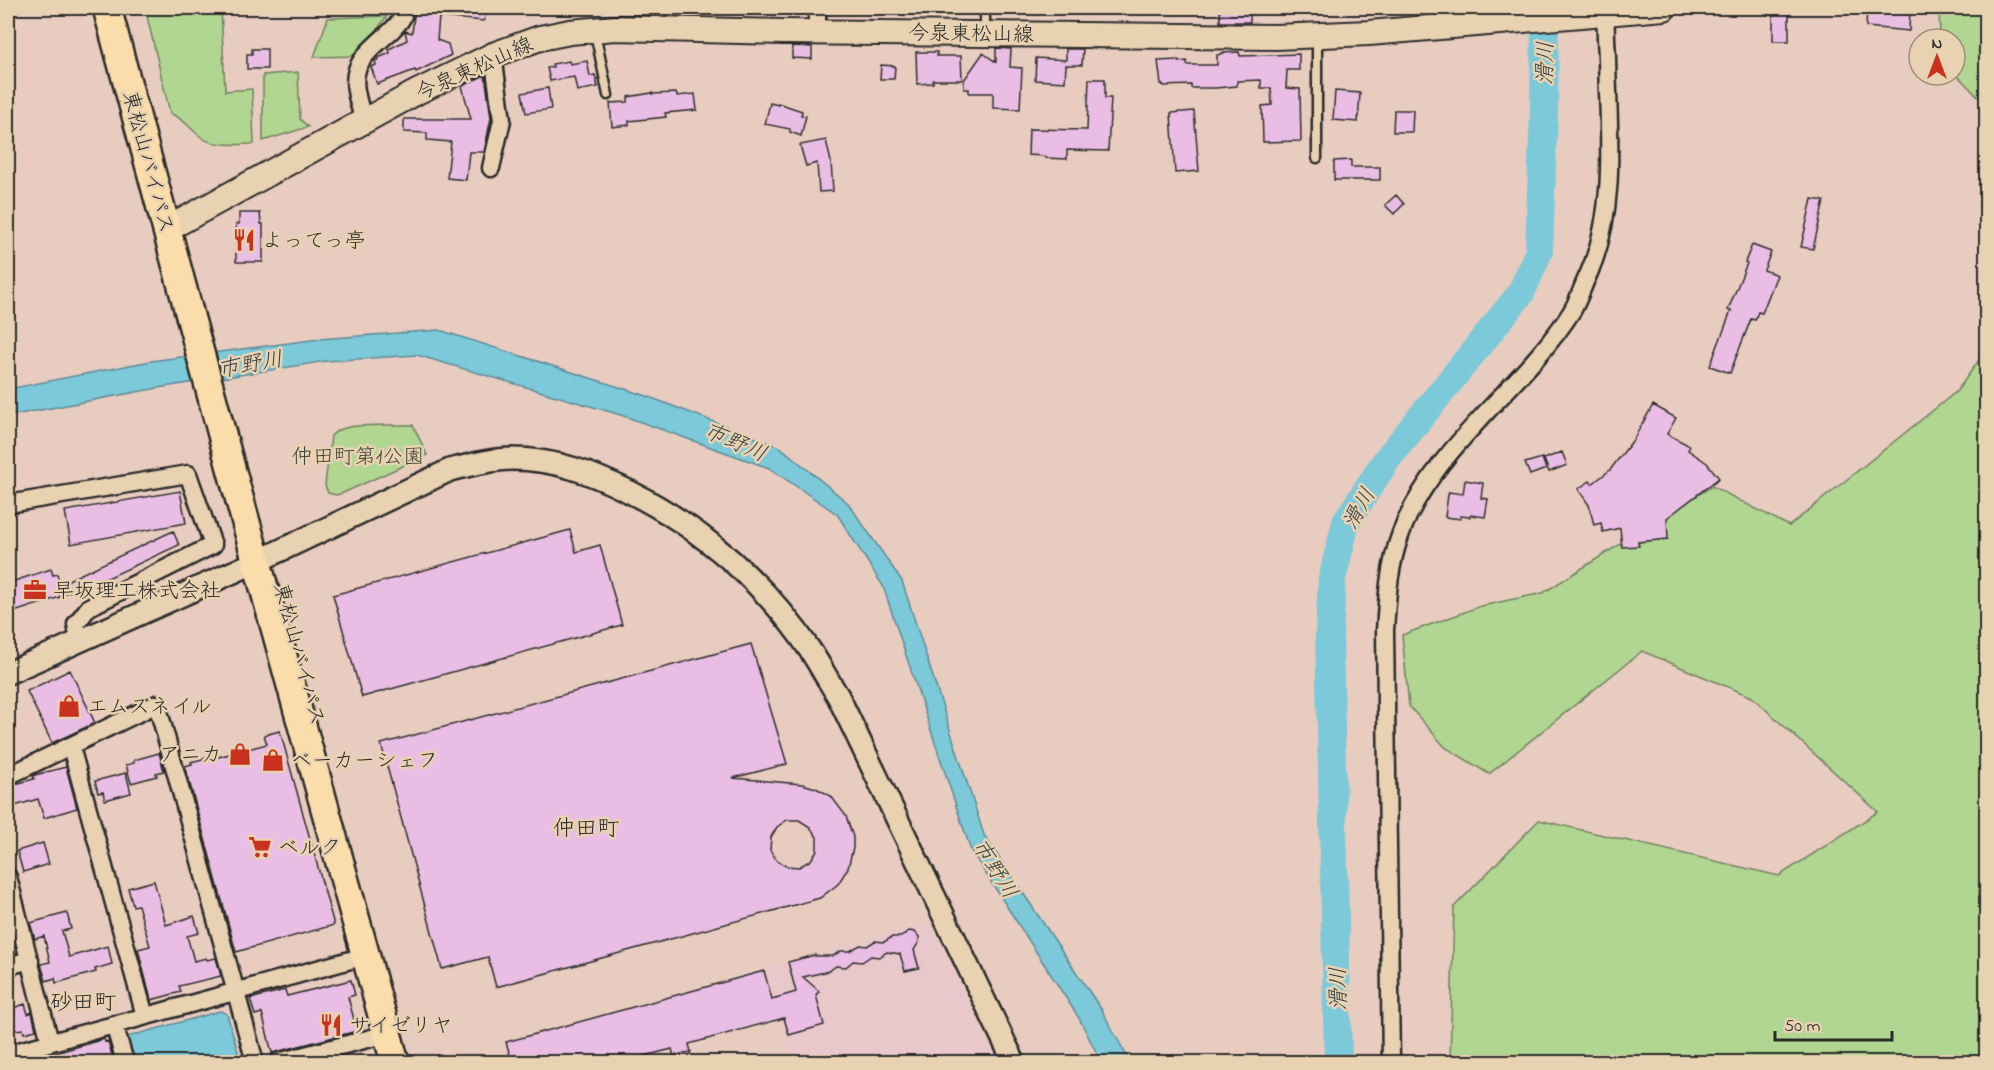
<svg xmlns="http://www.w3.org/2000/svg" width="1994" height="1070" font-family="'Indie Flower','Klee One',sans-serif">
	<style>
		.built { fill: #e9c8cb }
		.green { fill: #b1d691; stroke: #6e805e; stroke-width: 1.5 }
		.water { fill: #7cc9da; stroke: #5c8a94; stroke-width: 1.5 }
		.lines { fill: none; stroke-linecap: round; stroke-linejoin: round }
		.river { stroke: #7cc9da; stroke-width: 28 }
		.building { fill: #eabee4; stroke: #2b2b2b; stroke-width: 1.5; fill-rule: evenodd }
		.service-casing { stroke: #2b2b2b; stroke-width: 13 }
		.minor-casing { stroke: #2b2b2b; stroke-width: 21 }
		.tertiary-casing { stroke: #2b2b2b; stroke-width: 26 }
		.secondary-casing { stroke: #2b2b2b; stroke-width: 28 }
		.trunk-casing { stroke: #2b2b2b; stroke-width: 32 }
		.service { stroke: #e8d2b1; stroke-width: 8 }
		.minor { stroke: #e8d2b1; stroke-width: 16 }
		.tertiary { stroke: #e8d2b1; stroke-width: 21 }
		.secondary { stroke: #e8d2b1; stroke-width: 24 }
		.trunk { stroke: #fbddab; stroke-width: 27 }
		.labels { text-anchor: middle; stroke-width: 5; stroke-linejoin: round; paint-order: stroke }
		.street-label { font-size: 21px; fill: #2b2b2b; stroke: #e8d2b1 }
		.poi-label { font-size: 21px; fill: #2b2b2b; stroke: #e8d2b1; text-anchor: start }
		.park-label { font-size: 21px; fill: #3f453a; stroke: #e8d2b1 }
		.water-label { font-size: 22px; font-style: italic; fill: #374345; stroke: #e8d2b1 }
		.neighbourhood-label { font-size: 22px; fill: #2b2b2b; stroke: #e8d2b1 }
	</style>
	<rect width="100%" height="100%" fill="#e9ccc0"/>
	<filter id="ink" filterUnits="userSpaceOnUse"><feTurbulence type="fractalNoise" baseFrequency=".0167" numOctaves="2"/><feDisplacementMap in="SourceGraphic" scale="12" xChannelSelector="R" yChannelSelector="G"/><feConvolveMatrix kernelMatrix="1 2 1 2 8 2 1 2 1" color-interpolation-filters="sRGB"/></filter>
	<g filter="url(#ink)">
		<!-- built -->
		<path class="built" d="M930 923 997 1062H793L766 967Z"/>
		<!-- green -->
		<path class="green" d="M158 8H221L225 91 252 89 254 144C239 144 213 147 201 137 188 127 187 121 170 113L146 12Z
			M1939 8H1986V105L1955 73V39H1940Z
			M387 16 358 56 314 57 328 18Z
			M298 72 300 119 308 127 263 141V75Z
			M1986 350V1062H1450L1454 907 1539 820 1779 876 1878 812 1752 697 1642 651 1489 774 1445 747 1409 706 1402 635 1481 606 1543 593 1712 486 1789 526 1957 391Z
			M386 425H413L427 455 343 493 336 495 328 493 325 485 331 436C342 423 370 426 386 425Z"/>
		<!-- water -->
		<path class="water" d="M439 330 644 395 780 447 848 503 902 581 984 835 1101 1009 1130 1062H1101L1079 1018 971 851 883 586 837 514 769 468 624 416 417 355 326 361 158 388 8 416V389L151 361 319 339Z
			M220 1011 227 1014 241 1062H134L127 1037Z"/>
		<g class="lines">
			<!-- river -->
			<path class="river" d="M1338 1062 1329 633 1332 579 1346 522 1387 459 1521 293 1539 251 1544 108 1545 8"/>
		</g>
		<!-- building -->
		<path class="building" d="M415 8H486L484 21 439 17 437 40 448 44 451 55 416 72 415 70 377 84 371 67 376 65 375 61 378 60V58L390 53 389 49 407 40 405 31 412 33Z
			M1220 8H1250V22H1220Z
			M1867 8H1910L1909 31 1866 27Z
			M1773 12H1789V41H1773Z
			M792 46 812 47V59L792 58Z
			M996 48 1011 49 1010 67 1022 68 1020 109 993 108V93H969V89H964V80L983 53 996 62Z
			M252 49H267V69H247V54H252Z
			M1066 49H1083L1082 65H1066L1065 82 1035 80 1036 58 1066 60Z
			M916 52H937V56H961L962 80H933V83L917 84Z
			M1239 52 1240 56 1299 54V70H1287L1286 88 1300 89 1301 141 1263 142 1262 106 1272 105 1271 88H1261V80L1237 81V86L1215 88H1191V85L1163 86V84H1161L1158 61 1178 60V62L1187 61V65H1217V55L1221 54V53Z
			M569 61 570 64 587 61 590 76 595 75 598 87 577 91 574 77 550 81 547 68 553 67 552 64Z
			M881 65 895 66 894 79H880Z
			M485 75 491 118 484 152H469L466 180 447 178 451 142 427 140V133L404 132V119H471L462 86Z
			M1089 79H1105V98H1111L1108 151 1067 150V159L1045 158V156L1028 155 1029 129 1087 130Z
			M548 88 551 109 526 113 522 93Z
			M1335 91 1360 93 1358 122 1333 120Z
			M652 93V94L676 93 677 96 695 94 697 110 665 113 666 117 629 121V125L612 127 610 103 628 102V97Z
			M770 103 778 105V103L802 111 801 115 806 116 801 136 790 132V129L765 124Z
			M1394 110H1413L1412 132H1393Z
			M1194 111 1199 171 1175 173 1171 113Z
			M826 140 831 162 833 191 819 192 817 163 806 166 800 145Z
			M1351 160V167H1380V180H1334V161Z
			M1396 195 1404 204 1394 214 1385 205Z
			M1812 199 1824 201 1813 249 1801 247Z
			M239 213H260L261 224H263V262H236V224H239Z
			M1752 245 1771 252 1764 270 1777 275 1762 313 1758 312 1755 320 1751 319 1730 373 1710 366 1731 311 1728 310 1747 263 1745 262Z
			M1653 405 1676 418 1667 434 1690 446 1688 450 1707 463 1719 478 1667 518 1668 539 1638 542 1639 546 1622 547 1620 528 1603 532 1601 523 1594 525 1589 505 1578 489 1590 481 1592 484 1610 470 1633 440Z
			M1562 452 1567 465 1549 472 1544 459Z
			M1542 458 1546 469 1530 475 1525 463Z
			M1465 480 1483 483 1481 498 1488 499 1485 517 1471 515 1470 517 1461 516V519L1445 517 1448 495 1449 492 1463 494Z
			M180 491 186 523 71 544 65 511Z
			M570 530 576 552 600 545 622 625 362 697 333 595Z
			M173 531 179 545 84 589 83 587 59 595 60 597 8 614V583L51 569 53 575 57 574 60 584Z
			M751 644 787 764 733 778 802 784 816 788 831 796 846 816 853 837V848L848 868 838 884 820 898 496 987 488 957 442 969 381 744ZM787 820H799L810 827 817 837V850L811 860 799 867 786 866 777 861 770 850 771 837 777 827Z
			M70 670 95 723 52 743 27 691Z
			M280 731 334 925 236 952 185 766 192 764 191 762 202 759 217 755 218 757 267 744 264 735Z
			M159 753 164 771 156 773 157 776 131 783 126 765 134 763V760Z
			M66 767 77 808 44 818 38 799 8 808V786L34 779 33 776 35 775Z
			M126 773 131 793 105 800 103 792 98 793 95 781Z
			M43 843 49 864 23 872 17 851Z
			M154 881 166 925 194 916 199 933 187 936 194 961 206 958 207 960 216 958 221 976 179 986 181 992 151 1000 138 949 150 946 138 905 133 906 128 888Z
			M67 913 71 929 62 931 69 957 108 946 112 964 95 969 96 972 56 983 55 978 46 981 41 964 50 962 44 936 35 939 30 923Z
			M909 931 915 932 919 937V942L914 950 919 968 905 971 900 954 887 952 879 957 871 956 862 962 853 961 846 967 836 966 829 971 803 977 819 991 816 995 824 1025 789 1035 784 1018 689 1044 691 1052 674 1057 672 1049 621 1062H512L506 1042 764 971 772 999 796 992 788 962 815 955V956H833L841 951H850L860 945 867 946 875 941 884 942 892 937H901Z
			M351 980 355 995 348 997 357 1031 272 1053 262 1013 255 1015 250 999 285 990 287 996Z
			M25 1004 28 1014 32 1012 36 1030 24 1033 23 1029 8 1031V1010Z
			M104 1039 105 1042 108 1041 113 1059 103 1062H35V1059Z"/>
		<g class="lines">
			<!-- service casing -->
			<g class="service-casing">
				<path id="service" d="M985 8V31
					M595 33 608 95
					M1317 39V158"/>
			</g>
			<!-- minor casing -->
			<g class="minor-casing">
				<path id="minor" d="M817 8V32
					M364 121C348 71 352 65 391 31 399 23 403 19 405 8
					M491 168 502 120 493 55
					M8 504 188 474 213 545 89 607 76 624 79 640
					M71 747 145 1016
					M8 776 157 704 255 1062
					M8 877 50 1042
					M8 966 30 960
					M114 1024 125 1062
					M8 1054 365 956
					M278 1062 387 1034
					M1391 1062 1385 631C1387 598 1389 565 1401 533 1433 447 1524 387 1572 311 1579 299 1583 285 1589 273 1618 206 1608 128 1607 57 1606 41 1605 24 1606 8"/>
			</g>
			<!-- tertiary casing -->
			<g class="tertiary-casing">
				<path id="tertiary" d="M8 673 258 561 450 470C471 465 491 459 512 459 555 459 592 473 630 492 702 528 767 585 812 653 821 667 829 682 838 696L1014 1062"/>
			</g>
			<!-- secondary casing -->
			<g class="secondary-casing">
				<path id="secondary" d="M167 226 180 222 417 92 493 55 540 38 570 32 615 28 783 32 1276 37 1369 33 1664 8"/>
			</g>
			<!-- trunk casing -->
			<g class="trunk-casing">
				<path id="trunk" d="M107 8 237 490 395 1062"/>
			</g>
			<!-- service -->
			<use href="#service" class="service"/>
			<!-- minor -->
			<use href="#minor" class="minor"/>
			<!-- tertiary -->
			<use href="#tertiary" class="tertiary"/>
			<!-- secondary -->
			<use href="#secondary" class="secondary"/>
			<!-- trunk -->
			<use href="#trunk" class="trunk"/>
		</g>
	</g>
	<!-- icons -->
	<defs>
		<g id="restaurant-bare" transform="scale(1.8)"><path d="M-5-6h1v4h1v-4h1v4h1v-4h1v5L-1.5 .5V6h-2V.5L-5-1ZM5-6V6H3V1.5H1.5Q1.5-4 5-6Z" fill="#c8321e" stroke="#e8d2b1" stroke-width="2.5" paint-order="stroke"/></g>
		<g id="office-bare" transform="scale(1.8)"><path d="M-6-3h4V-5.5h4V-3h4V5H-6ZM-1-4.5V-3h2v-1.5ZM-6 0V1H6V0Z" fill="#c8321e" stroke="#e8d2b1" stroke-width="2.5" paint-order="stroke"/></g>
		<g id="shop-bare" transform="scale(1.8)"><path d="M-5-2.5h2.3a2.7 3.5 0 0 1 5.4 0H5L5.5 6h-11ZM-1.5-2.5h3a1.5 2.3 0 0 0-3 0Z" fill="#c8321e" stroke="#e8d2b1" stroke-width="2.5" paint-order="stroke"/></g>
		<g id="supermarket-bare" transform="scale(1.8)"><path d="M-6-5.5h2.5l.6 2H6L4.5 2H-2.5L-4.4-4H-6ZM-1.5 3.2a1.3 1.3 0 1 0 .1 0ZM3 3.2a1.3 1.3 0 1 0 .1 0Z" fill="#c8321e" stroke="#e8d2b1" stroke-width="2.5" paint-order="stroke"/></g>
	</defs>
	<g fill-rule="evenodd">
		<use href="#restaurant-bare" x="244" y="240"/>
		<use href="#office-bare" x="35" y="590"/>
		<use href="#shop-bare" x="69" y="706"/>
		<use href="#shop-bare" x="240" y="754"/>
		<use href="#shop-bare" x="273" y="760"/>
		<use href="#supermarket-bare" x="260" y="847"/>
		<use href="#restaurant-bare" x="331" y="1025"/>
	</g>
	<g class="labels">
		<!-- street labels -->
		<g class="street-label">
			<text transform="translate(971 33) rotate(1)" y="7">今泉東松山線</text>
			<text transform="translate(474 68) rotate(-24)" y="7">今泉東松山線</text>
			<text transform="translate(149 162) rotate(75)" y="7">東松山バイパス</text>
			<text transform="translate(300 654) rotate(75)" y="7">東松山バイパス</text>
		</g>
		<!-- poi labels -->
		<g class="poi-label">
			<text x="262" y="247">よってっ亭</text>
			<text x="53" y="597">早坂理工株式会社</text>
			<text x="87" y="713">エムズネイル</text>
			<text x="222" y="761" text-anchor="end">アニカ</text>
			<text x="291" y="767">ベーカーシェフ</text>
			<text x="278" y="854">ベルク</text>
			<text x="349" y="1032">サイゼリヤ</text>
		</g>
		<!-- park labels -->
		<g class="park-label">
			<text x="358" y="463">仲田町第1公園</text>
		</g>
		<!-- water labels -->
		<g class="water-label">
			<text transform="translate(1544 63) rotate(-89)" y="8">滑川</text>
			<text transform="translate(250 363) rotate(-10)" y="8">市野川</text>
			<text transform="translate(736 441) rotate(24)" y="8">市野川</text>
			<text transform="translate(1358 508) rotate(-61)" y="8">滑川</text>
			<text transform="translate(996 868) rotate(58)" y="8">市野川</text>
			<text transform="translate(1337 989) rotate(-91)" y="8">滑川</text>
		</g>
		<!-- neighbourhood labels -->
		<g class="neighbourhood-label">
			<text x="586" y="835">仲田町</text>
			<text x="83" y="1009">砂田町</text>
		</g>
	</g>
	<!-- margin -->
	<rect width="1994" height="1070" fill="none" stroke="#e8d2b1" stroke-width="30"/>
	<rect x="15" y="15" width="1964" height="1040" fill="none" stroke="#2b2b2b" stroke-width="2" filter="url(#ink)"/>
	<!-- north arrow -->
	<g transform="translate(1937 57)"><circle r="28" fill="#e8d2b1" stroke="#9c8f7b" stroke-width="1.5"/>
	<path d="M0-4.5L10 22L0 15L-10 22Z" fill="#c8321e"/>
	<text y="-9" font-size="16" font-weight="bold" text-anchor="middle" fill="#2b2b2b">N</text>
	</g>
	<!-- scale -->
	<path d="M1775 1031v9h117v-9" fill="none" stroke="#2b2b2b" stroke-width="3"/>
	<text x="1784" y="1031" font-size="18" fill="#2b2b2b" stroke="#e8d2b1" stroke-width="4.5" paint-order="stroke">50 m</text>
</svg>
